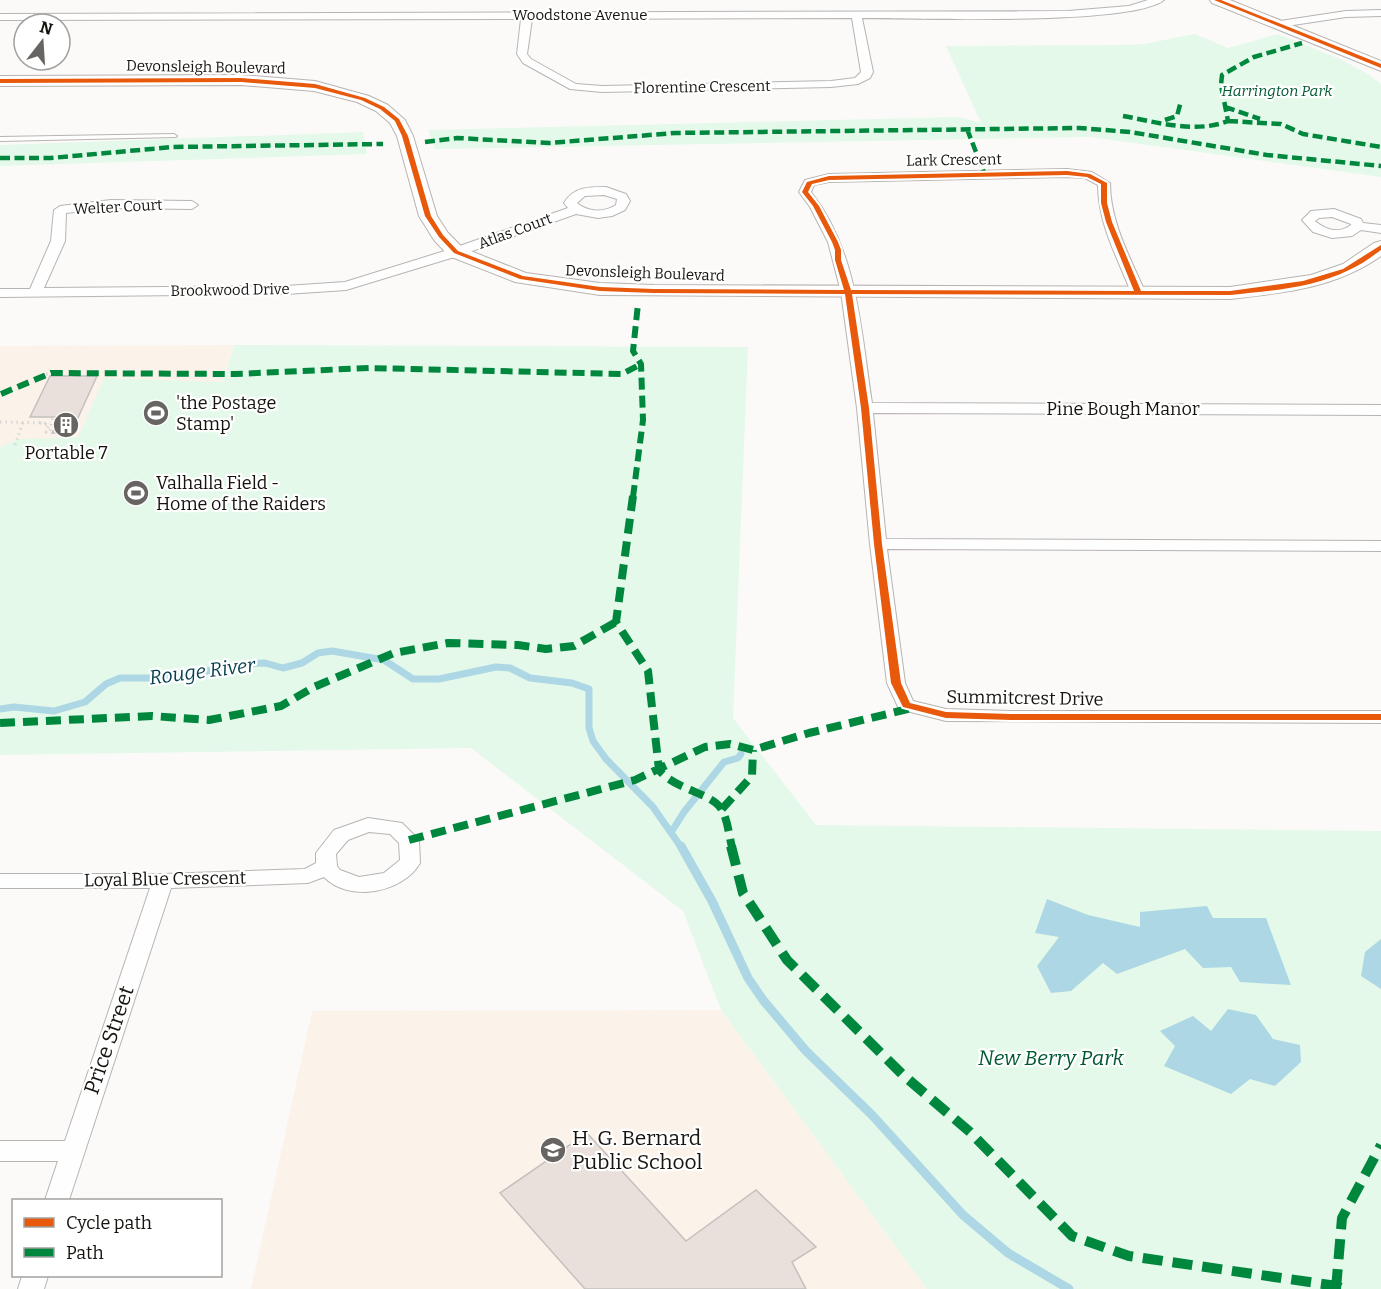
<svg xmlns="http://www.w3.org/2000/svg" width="1381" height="1289" font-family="Bitter,serif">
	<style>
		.built { fill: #fbf3e9 }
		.green { fill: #e4f9ea }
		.water { fill: #add7e4 }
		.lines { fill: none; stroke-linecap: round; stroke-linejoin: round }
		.stream-far1 { stroke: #add7e4; stroke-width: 7 }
		.stream { stroke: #add7e4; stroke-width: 9 }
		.building { fill: #e9e0dc; stroke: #c4c0be; stroke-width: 1.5 }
		.lane-casing { stroke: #b7b4b2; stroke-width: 2 }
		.street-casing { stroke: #b7b4b2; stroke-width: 2 }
		.secondary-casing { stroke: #b7b4b2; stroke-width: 2 }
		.path { stroke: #d7d6d5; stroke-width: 3; stroke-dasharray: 1.5 4; stroke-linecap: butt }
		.lane { fill: #fffefe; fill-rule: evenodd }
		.street { fill: #fffefe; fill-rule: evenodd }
		.secondary { fill: #fffefe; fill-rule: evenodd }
		.quiet-far3 { stroke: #00873e; stroke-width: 4.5; stroke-dasharray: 10 4.5; stroke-linecap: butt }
		.quiet-far2 { stroke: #00873e; stroke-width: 6; stroke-dasharray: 12 6; stroke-linecap: butt }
		.quiet-far1 { stroke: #00873e; stroke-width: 8; stroke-dasharray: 15 8; stroke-linecap: butt }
		.quiet { stroke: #00873e; stroke-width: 10; stroke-dasharray: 20 10; stroke-linecap: butt }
		.cycleway-casing { stroke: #fff; stroke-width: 4 }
		.cycleway { fill: #e8590c; fill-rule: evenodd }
		.labels { text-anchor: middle; stroke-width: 4.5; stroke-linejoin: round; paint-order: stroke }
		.far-street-label { font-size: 15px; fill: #171410; stroke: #fff }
		.far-park-label { font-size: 15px; font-style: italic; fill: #005932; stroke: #fff }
		.poi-label { font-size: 18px; fill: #171410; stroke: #fff; text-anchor: start }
		.street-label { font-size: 18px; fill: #171410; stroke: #fff }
		.water-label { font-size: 20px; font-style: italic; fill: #063f4e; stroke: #fff }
		.near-street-label { font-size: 21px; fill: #171410; stroke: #fff }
		.near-park-label { font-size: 21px; font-style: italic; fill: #005932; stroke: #fff }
		.near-poi-label { font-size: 21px; fill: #171410; stroke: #fff; text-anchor: start }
	</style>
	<rect width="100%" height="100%" fill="#fcfaf8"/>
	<!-- built -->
	<path class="built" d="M234 345 221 387 0 611V346Z
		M721 1010 927 1289H251L312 1011Z"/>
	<!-- green -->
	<path class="green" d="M1195 34 1228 48 1278 34 1340 59 1368 74 1381 84V177L1090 137 435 149 428 130 959 117 981 123 946 46 1119 45 1144 44Z
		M363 132 367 154 0 166V145Z
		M234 345 748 347 733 718 816 825 1381 831V1289H927L721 1010 683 911 471 748 0 755V447L19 439 78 437 104 378 223 382Z"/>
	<!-- water -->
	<path class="water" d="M1047 899 1088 915 1140 927V912L1207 906 1213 918H1266L1291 985 1240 982 1231 967 1203 968 1185 949 1117 974 1103 963 1071 991 1051 993 1037 966 1059 937 1035 933Z
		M1381 939V989L1361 976 1365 952Z
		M1228 1009 1256 1015 1273 1039 1300 1045 1301 1062 1275 1086 1250 1079 1231 1094 1164 1066 1175 1046 1160 1031 1193 1016 1211 1031Z"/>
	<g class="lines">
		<!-- stream-far1 -->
		<path class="stream-far1" d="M0 709 14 707 54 711 85 702 106 684 120 678H172L242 664 265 663 283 668 302 663 318 653 332 651 384 660 413 679H439L496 667 510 668 530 678 572 683 589 689V728L593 741 606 759 653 807 681 847
			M672 831 684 812 724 762 738 758 741 754"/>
		<!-- stream -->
		<path class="stream" d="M681 846 712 901 748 978 763 1000 806 1051 872 1115 963 1215 1008 1253 1069 1289"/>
	</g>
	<!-- building -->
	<path class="building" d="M50 376H97L71 433H52L60 417H30Z
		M587 1133 686 1241 756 1190 816 1247 792 1262 806 1289H585L500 1193Z"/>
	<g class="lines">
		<!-- lane casing -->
		<g class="lane-casing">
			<path id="lane" d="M174 134 177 136 176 137 0 141V137Z"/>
		</g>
		<!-- street casing -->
		<g class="street-casing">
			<path id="street" d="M1148 0H1164C1132 26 914 18 862 18L873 72 870 78 858 84 831 87 602 92 570 89 523 63 517 54 521 19 0 20V14L1068 11 1129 6ZM852 18 861 72 855 78 831 81 602 86 576 84 531 59 527 54 532 19Z
				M1381 10V16L1346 17 1280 27 1275 24 1280 21 1346 11Z
				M1067 169 1092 172 1110 183C1110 222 1130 257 1145 292L1143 295H1133L1131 292C1117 257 1098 223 1098 185L1085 178 1067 177 829 182 814 185 811 192C858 251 861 332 872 403L1381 405V415L873 413 886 539 1381 541V551L887 549 905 683 913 701 946 709 1011 711H1381V723L946 721 899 709 887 683 870 544 857 408 841 292 828 242 810 207 799 192 805 180 829 174Z
				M606 187 626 194 630 201 625 210 612 216 598 218 576 214 461 255 346 290 286 294 0 297V289H30L51 241 54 210 60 206 111 200 192 201 198 205 192 209 111 208 66 213 65 241 44 288 286 286 345 282 451 249 568 208 564 203C573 187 589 187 606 187ZM604 195 617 199 616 205C603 213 588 212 577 203L585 196Z
				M1334 209 1361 219 1363 223 1381 225V233L1361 230 1352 236 1332 238 1313 232 1302 220 1311 211ZM1332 217 1351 224V225C1339 234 1326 230 1315 221L1319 218Z
				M368 818 402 823 419 840 420 863C403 893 349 903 324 877L308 883 171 888 69 1200H45L58 1161H0V1141H65L150 888H0V874H163L305 869 316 863V853L334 830ZM369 832 390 834 399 843 400 860 384 873 359 877 340 870 337 866 336 854 348 840Z
				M22 1276H48L44 1289H18Z"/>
		</g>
		<!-- secondary casing -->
		<g class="secondary-casing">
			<path id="secondary" d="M1210 0H1230L1381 61V71L1212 3Z
				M241 75 315 81 369 96 388 105 405 120 413 136 437 216 448 233 463 248 526 273 600 283 654 285 1230 287 1311 275 1343 264 1374 243 1381 241V256C1336 288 1284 293 1230 299L600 295 515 282 449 256 434 240 419 216 397 136 390 123 376 111 357 102 314 91 241 85 0 86V76Z"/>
		</g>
		<!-- path -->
		<path class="path" d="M46 374 50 375
			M0 422 50 423
			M40 423 49 425 46 432H50L53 417
			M15 445 23 422"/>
		<!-- lane -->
		<use href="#lane" class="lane"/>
		<!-- street -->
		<use href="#street" class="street"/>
		<!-- secondary -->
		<use href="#secondary" class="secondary"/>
		<!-- quiet-far3 -->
		<path class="quiet-far3" d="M1225 107 1260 119
			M1123 116C1157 122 1195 134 1228 121L1221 85 1222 75 1254 57 1302 43
			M1165 120 1177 116 1181 101
			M1228 121 1281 124 1303 134 1381 147
			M967 129 985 175
			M425 142 457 138 549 143 675 133 1079 128 1130 132 1267 155 1381 166
			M0 158H51L173 147 383 144"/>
		<!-- quiet-far2 -->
		<path class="quiet-far2" d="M1 394 51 373 235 374 369 368 622 374 641 364
			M633 497 643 420 641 364 633 351 638 304"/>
		<!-- quiet-far1 -->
		<path class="quiet-far1" d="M633 496 616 622 648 671 659 770C675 790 713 793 722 810 728 821 729 836 732 847
			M0 723 152 716 209 720 281 706 314 687 394 653 448 643 518 645 546 649 574 646 616 622
			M722 809 752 776 753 750
			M409 840 635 780 705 747 730 744 753 750 809 733 912 708"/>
		<!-- quiet -->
		<path class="quiet" d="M731 846 743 893 787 960 903 1075 970 1132 1072 1236 1129 1256 1337 1286 1343 1289
			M1336 1289 1342 1218 1381 1145"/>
		<!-- cycleway casing -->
		<g class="cycleway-casing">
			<path id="cycleway" d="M1214 0H1221L1381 64V68Z
				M241 78 315 84 365 98 384 107 399 119 408 136 431 216 443 235 458 251 523 276 600 287 654 289 844 290 835 260V250L832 242 813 206 802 192 807 182 829 176 1067 171 1090 174 1107 183V203L1112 222 1141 291H1230L1303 281 1343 269 1381 245V250C1371 257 1361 265 1349 270 1313 288 1270 291 1230 295L852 294 869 408 882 544 901 683 910 703 946 712 1011 714H1381V720H1011L946 718 903 707 891 683 874 544 861 408 845 294 654 293 600 291 520 279 454 253 439 237 425 216 402 136 395 121 380 109 361 100 315 88 241 82 0 83V79ZM1067 175 1087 177 1101 184V203L1106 222 1134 291 851 290 841 260V250L838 242 819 206 808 192 812 184 829 180Z"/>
		</g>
		<!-- cycleway -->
		<use href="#cycleway" class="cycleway"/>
	</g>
	<!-- icons -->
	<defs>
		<g id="stadium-disc" transform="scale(1.35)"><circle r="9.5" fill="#676461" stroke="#fff"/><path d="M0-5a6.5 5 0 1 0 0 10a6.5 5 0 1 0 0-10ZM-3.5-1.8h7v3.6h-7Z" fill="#fff"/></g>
		<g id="building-disc" transform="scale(1.35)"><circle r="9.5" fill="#676461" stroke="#fff"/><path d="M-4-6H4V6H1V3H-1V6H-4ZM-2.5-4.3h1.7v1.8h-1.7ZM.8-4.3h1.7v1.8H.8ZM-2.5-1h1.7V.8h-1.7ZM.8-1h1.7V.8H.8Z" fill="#fff"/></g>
		<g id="school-disc" transform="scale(1.35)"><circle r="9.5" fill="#676461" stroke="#fff"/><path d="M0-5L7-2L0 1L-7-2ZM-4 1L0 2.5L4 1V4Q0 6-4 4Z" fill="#fff"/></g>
	</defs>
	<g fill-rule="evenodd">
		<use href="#stadium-disc" x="156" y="413"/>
		<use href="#building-disc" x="66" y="425"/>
		<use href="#stadium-disc" x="136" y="493"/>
		<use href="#school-disc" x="553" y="1150"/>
	</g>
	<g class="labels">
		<!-- far-street labels -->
		<g class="far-street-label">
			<text x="580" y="20">Woodstone Avenue</text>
			<text transform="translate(206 67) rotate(1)" y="5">Devonsleigh Boulevard</text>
			<text transform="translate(702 87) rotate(-1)" y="5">Florentine Crescent</text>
			<text transform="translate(954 160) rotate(-1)" y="5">Lark Crescent</text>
			<text transform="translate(118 207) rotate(-3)" y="5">Welter Court</text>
			<text transform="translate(515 231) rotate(-20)" y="5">Atlas Court</text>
			<text transform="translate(645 273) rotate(2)" y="5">Devonsleigh Boulevard</text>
			<text transform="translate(230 290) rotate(-1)" y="5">Brookwood Drive</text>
		</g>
		<!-- far-park labels -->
		<g class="far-park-label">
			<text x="1277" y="96">Harrington Park</text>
		</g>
		<!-- poi labels -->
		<g class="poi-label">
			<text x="176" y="409">'the Postage<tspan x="176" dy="21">Stamp'</tspan></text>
			<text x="66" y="459" text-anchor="middle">Portable 7</text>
			<text x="156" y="489">Valhalla Field -<tspan x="156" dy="21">Home of the Raiders</tspan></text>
		</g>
		<!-- street labels -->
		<g class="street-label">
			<text x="1123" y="415">Pine Bough Manor</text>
			<text transform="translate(1025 698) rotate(1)" y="6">Summitcrest Drive</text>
			<text transform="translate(165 879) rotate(-1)" y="6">Loyal Blue Crescent</text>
		</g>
		<!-- water labels -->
		<g class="water-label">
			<text transform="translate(202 671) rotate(-7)" y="7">Rouge River</text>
		</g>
		<!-- near-street labels -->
		<g class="near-street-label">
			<text transform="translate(109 1040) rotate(-71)" y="7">Price Street</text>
		</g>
		<!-- near-park labels -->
		<g class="near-park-label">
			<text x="1051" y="1065">New Berry Park</text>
		</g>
		<!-- near-poi labels -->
		<g class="near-poi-label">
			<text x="572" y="1145">H. G. Bernard<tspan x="572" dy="24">Public School</tspan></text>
		</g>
	</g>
	<!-- legend -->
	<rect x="12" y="1199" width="210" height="78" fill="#ffffff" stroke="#a2a19f" stroke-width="1.5"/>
	<rect x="24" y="1218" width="30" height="9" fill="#e8590c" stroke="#a2a19f" stroke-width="1.5"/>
	<text x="66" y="1229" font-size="18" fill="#171410">Cycle path</text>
	<rect x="24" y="1248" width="30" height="9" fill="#00873e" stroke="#a2a19f" stroke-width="1.5"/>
	<text x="66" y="1259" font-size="18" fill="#171410">Path</text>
	<!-- north arrow -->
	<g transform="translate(42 42) rotate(17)"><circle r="28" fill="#ffffff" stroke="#a2a19f" stroke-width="1.5"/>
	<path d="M0-4.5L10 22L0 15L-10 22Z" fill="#676461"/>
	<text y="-9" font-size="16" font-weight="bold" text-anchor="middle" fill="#171410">N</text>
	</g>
</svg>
